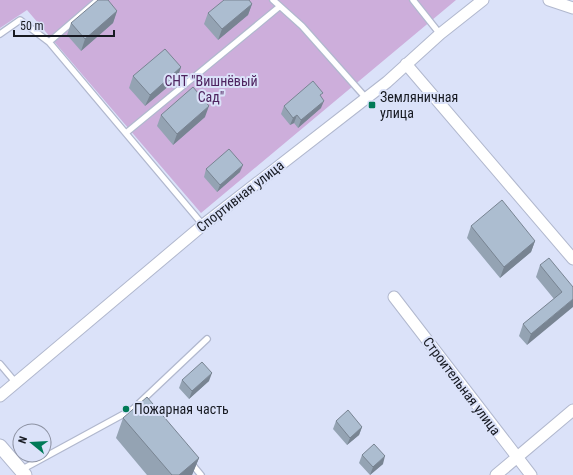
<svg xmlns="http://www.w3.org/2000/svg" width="573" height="475" font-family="'Roboto Condensed',sans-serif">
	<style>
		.green { fill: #cdaedb }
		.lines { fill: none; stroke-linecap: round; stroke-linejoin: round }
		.service-casing { stroke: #b1b8ce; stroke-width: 8 }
		.minor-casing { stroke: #b1b8ce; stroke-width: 13 }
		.tertiary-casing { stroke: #b1b8ce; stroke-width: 15 }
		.service { stroke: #fff; stroke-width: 5.5 }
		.minor { stroke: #fff; stroke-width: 11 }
		.tertiary { stroke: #fff; stroke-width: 13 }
		.wall { fill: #94a3b3 }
		.shaded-wall { fill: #788492 }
		.building { fill: #acbdd0; stroke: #788492 }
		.poi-dot { fill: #007a57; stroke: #dbe2f9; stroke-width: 1.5 }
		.labels { text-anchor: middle; stroke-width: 4; stroke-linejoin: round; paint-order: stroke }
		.park-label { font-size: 14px; fill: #4e235f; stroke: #dbe2f9 }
		.poi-label { font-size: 14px; fill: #171a22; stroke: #dbe2f9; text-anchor: start }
		.street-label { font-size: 14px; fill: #171a22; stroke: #dbe2f9 }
	</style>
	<rect width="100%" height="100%" fill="#dbe2f9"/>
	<!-- green -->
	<path class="green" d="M0 0H456L201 213 27 10 0 28Z"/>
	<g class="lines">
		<!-- service casing -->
		<g class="service-casing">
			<path id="service" d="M273 0 302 26 366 98
				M413 0 440 34
				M0 34 20 20 49 42 203 225
				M49 42 98 0
				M126 133 279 7
				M0 364 16 383
				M191 463 201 475
				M21 470 133 409 207 339"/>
		</g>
		<!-- minor casing -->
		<g class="minor-casing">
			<path id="minor" d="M549 0 573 8
				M406 64 573 259
				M394 297 531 475
				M0 396 203 225 387 82 440 34 483 0
				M496 475 573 410"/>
		</g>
		<!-- tertiary casing -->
		<g class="tertiary-casing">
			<path id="tertiary" d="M0 446 25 475"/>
		</g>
		<!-- service -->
		<use href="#service" class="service"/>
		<!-- minor -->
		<use href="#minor" class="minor"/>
		<!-- tertiary -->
		<use href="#tertiary" class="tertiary"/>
	</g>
	<!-- wall -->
	<path class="wall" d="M252 4 248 15 218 40 204 24 208 13Z
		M117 11 113 23 81 51 67 35 71 23Z
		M181 67 177 79 145 106 129 88 133 76Z
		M321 97V108L298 128 294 123 290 125 281 114 284 106Z
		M161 115 205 117 173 145 157 126Z
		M206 169 240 172 217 192 204 177Z
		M471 226 535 241 531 252 500 278 467 238Z
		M540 265 573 287 527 345 519 336 523 324 554 299 536 277Z
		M182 380 209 381 189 399 179 388Z
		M123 418 199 458 192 475H147L116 438Z
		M336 421 362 427 359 435 347 445 333 429Z
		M362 455 383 464 370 475 359 463Z"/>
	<!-- shaded-wall -->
	<path class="shaded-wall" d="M252 4 248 15 218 40 222 29Z
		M117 11 113 23 81 51 85 39Z
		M181 67 177 79 145 106 150 95Z
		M324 101 321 108 298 128 301 120Z
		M209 106 205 117 173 145 177 134Z
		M297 115 294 123 290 125 293 118Z
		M243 165 240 172 217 192 220 185Z
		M535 241 531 252 500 278 504 267Z
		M573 299V307L527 345 531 334Z
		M212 373 209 381 189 399 192 391Z
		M362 427 359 435 347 445 350 438Z
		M385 456 383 464 370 475 373 467Z
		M199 458 192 475H179Z"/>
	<!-- building -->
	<path class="building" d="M98 0H108L117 11 85 39 71 23Z
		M224 0H249L252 4 222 29 208 13Z
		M165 49 181 67 150 95 133 76Z
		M313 81 323 93 320 95 324 101 301 120 297 115 293 118 284 106Z
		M193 87 209 106 177 134 161 115Z
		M229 149 243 165 220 185 206 169Z
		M502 200 535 241 504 267 471 226Z
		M549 258 573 287V299L531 334 523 324 562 292 540 265Z
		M202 362 212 373 192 391 182 380Z
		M147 397 199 458 179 475H172L123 418Z
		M348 410 362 427 350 438 336 421Z
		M374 444 385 456 373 467 362 455Z"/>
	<!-- markers -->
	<g class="poi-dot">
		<rect x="368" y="101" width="8" height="8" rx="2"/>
		<circle cx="126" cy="409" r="4"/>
	</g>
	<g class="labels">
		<!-- park labels -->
		<g class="park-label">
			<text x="211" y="86">СНТ "Вишнёвый<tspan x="211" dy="16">Сад"</tspan></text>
		</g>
		<!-- poi labels -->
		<g class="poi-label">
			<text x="380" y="102">Земляничная<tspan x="380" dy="16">улица</tspan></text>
			<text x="134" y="414">Пожарная часть</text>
		</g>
		<!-- street labels -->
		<g class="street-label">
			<text transform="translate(240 196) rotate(-38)" y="5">Спортивная улица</text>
			<text transform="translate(462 386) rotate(53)" y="5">Строительная улица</text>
		</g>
	</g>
	<!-- north arrow -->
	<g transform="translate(32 443) rotate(288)"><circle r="19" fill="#dbe2f9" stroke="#8d92a3"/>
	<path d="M0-3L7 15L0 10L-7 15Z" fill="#007a57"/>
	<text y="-6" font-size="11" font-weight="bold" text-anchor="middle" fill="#171a22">N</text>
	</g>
	<!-- scale -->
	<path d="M14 30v6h100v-6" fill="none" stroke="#171a22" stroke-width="2"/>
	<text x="20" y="30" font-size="12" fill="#171a22" stroke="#dbe2f9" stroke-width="3" paint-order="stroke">50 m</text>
</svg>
